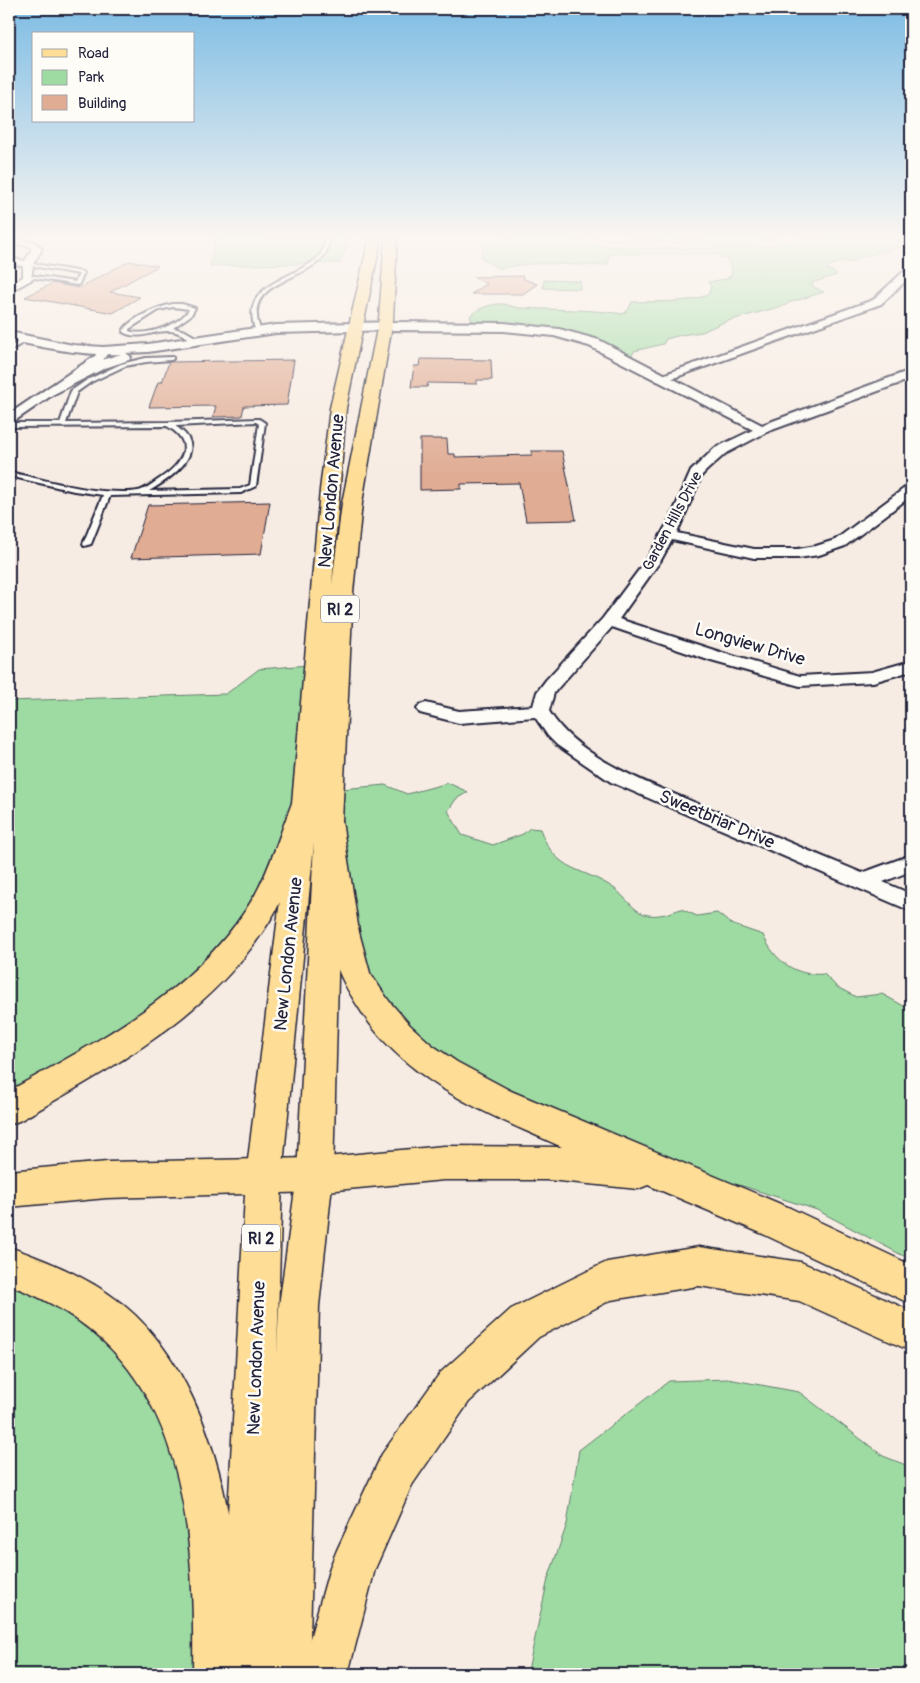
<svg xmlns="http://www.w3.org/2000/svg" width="920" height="1683" font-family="Pangolin,sans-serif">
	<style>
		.green { fill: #9edba2; stroke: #607e6e }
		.building { fill: #e0ac94; stroke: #22223b }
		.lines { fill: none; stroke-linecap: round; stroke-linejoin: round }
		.service-casing { stroke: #22223b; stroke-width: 4 }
		.minor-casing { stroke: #22223b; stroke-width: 4 }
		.tertiary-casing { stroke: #22223b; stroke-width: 4 }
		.primary-casing { stroke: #22223b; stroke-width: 3 }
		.motorway-casing { stroke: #22223b; stroke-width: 3 }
		.service { fill: #fdfcf7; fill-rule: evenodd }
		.minor { fill: #fdfcf7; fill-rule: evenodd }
		.tertiary { fill: #fdfcf7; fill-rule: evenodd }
		.primary { fill: #fedd96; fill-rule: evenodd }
		.motorway { fill: #fedd96; fill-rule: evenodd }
		.labels { text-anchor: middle; stroke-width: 5; stroke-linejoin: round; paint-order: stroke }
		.far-street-label { font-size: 15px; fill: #22223b; stroke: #fdfcf7 }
		.shield { fill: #fdfcf7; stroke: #646373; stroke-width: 1 }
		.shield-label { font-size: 16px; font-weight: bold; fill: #22223b }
		.street-label { font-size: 18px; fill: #22223b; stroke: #fdfcf7 }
	</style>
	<rect width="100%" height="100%" fill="#f7ece3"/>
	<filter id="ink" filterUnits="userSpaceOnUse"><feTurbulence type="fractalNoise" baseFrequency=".02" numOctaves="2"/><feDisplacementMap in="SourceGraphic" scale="10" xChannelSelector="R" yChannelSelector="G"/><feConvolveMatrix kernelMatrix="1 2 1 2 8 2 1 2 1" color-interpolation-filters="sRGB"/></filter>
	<g filter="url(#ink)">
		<!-- green -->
		<path class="green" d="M216 239H349L340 263 210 266Z
			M505 239H568L607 246 639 248H739L774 245 794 239H896L907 243 900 247 857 258 854 262H841L828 266 827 268 837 275 811 283 814 287 824 292 788 303 786 305 724 322 702 332 681 335 666 339 663 344 634 351 629 362 552 332 474 327 470 316C476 309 489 305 498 304 506 303 514 308 521 308 555 310 589 309 623 314L628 310 632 302C658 301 683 304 708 295L711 287 708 282 726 279 731 276 732 271 728 260 716 254H609L608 265C573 267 533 259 500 269L485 261 481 257 483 251 482 240Z
			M590 239H782L739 246Z
			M544 280 580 281V289L543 288Z
			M309 665 298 794 270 882 210 966 109 1044 9 1100V701L226 694 259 669Z
			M448 783 468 792 456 799 448 811 462 835 493 845 523 834 530 828 540 829C556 874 582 866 615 889 624 896 633 910 644 914 657 918 669 913 681 909L697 916 717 913 731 924 763 935C774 960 795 977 824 974L837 987 856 997 882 994 911 1010V1260L817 1210 746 1187 708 1177 458 1083 352 973 331 790 385 785 407 794Z
			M9 1264 70 1287 154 1364 209 1589 210 1674H9Z
			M728 1379 799 1392 883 1456 911 1467V1674H528V1670L548 1579 567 1524 579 1450 669 1381Z"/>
		<!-- building -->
		<path class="building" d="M129 261 158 266 110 292 140 297 113 313 25 297 53 283 79 288Z
			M523 276 524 279 537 284 523 294H471L487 284 473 277Z
			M420 359 491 360 492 380H477V384L428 383 427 387H411L414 366H419Z
			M294 360 287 405 244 406 242 416 213 417 216 406 149 407 158 382H162L169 362Z
			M420 439H447L448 454H455V457L532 455 531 451H562L576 520 526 521 519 483 461 484V489L420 490Z
			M270 502 261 554 131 558 148 505Z"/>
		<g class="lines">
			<!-- service casing -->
			<g class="service-casing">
				<path id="service" d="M326 239H330C328 245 327 252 323 257 306 278 253 282 257 316 257 321 259 326 261 331L256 332C241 292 274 284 302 268 308 265 317 260 321 254 323 250 324 244 326 239Z
					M28 263 82 272 84 273 79 284 77 285 35 278 28 279 26 277 35 276 75 282 79 274 26 265Z
					M173 304H182L195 308 191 315 173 328 185 331 199 339V341C189 341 181 331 170 331 154 330 138 341 123 332 127 319 161 306 173 304ZM173 307 189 309C181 325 145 337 129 331V329L159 310Z
					M23 339 28 340 9 351V347Z
					M173 357V359L171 360 146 362 125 366 91 382 77 392 66 423 168 422 259 419 265 423 256 486 241 493 110 496 91 544 84 546 83 544 103 495 74 491 9 476V472C46 480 84 492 122 492 127 492 133 492 138 491 144 490 152 484 158 480 181 465 198 444 167 426L9 427V423H60L71 391 87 380 121 364 146 358ZM256 422 259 424 250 485 240 489 149 491C172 478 213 449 175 426Z"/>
			</g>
			<!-- minor casing -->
			<g class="minor-casing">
				<path id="minor" d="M9 239 35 242 42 249 33 264 31 280 9 292V285L23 277V266L9 264V258L25 261 32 249 29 246 9 243Z
					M911 269V276L881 304 665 381H657L655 379 657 377 873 300 902 273Z
					M103 348 109 351 103 360 13 422 9 423V414L95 356 99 349Z
					M761 426 765 427 767 430 765 433 725 454 707 470 702 475 677 533 754 549H798L816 546 835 540 906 487 911 486V496L845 546 819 555 798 558H754L672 540 661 560 619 619 723 653 800 676 872 672 911 661V671L873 682 800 686 711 661 612 627 558 688 554 693 549 711C579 763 669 791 723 814 769 834 816 854 862 873L911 855V871L883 882 911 894V911L611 782 557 745 548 736 535 717 459 723 420 713 417 709 420 705 426 703 459 711 533 706 537 692 546 680 603 618 647 559 671 517 691 471 715 448Z"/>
			</g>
			<!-- tertiary casing -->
			<g class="tertiary-casing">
				<path id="tertiary" d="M395 322 504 323 559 329 599 340 762 425 911 370V379L761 434 589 346 554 336 504 331 395 330 276 333 148 352 126 353 131 357 129 360 105 368 54 394 47 390 49 387 95 362 121 354C83 356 46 348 9 340V332L73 345 103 347 148 344 276 325Z"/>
			</g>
			<!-- primary casing -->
			<g class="primary-casing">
				<path id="primary" d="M369 239H381L346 408 332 585 342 503 379 319 385 239H397L393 319 362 503 353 592 342 821 333 1175 319 1306 309 1674H216L225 1571 246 1176 292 803 320 490 330 408ZM314 843 297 1175 279 1306 277 1355 282 1176Z"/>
			</g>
			<!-- motorway casing -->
			<g class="motorway-casing">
				<path id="motorway" d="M305 793 314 796 318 803C305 840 294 877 275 912 219 1011 116 1065 21 1120L9 1125V1091C100 1040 201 989 255 895 271 866 280 833 292 803L296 796Z
					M329 811 339 814 342 821 359 932 370 973 389 1001 410 1025 432 1045 457 1062 511 1091 790 1208 911 1265V1304L763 1234 648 1185 638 1189 549 1180H444L315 1192 107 1198 9 1207V1171L107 1162 315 1158 444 1146 562 1147C486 1113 405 1082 359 1008 350 994 341 979 336 964 329 940 327 914 324 889 322 866 319 844 316 821L319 814Z
					M9 1247C54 1263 100 1282 135 1315 223 1400 243 1558 241 1674H193C195 1512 184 1348 9 1285Z
					M699 1247 801 1262 911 1311V1351L799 1301 699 1286 611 1300 539 1337 469 1402 412 1485 375 1569 348 1674H300L330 1567 337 1550 382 1454 440 1373 511 1309 594 1268 607 1262Z"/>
			</g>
			<!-- service -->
			<use href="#service" class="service"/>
			<!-- minor -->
			<use href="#minor" class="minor"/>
			<!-- tertiary -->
			<use href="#tertiary" class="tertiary"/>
			<!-- primary -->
			<use href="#primary" class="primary"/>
			<!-- motorway -->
			<use href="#motorway" class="motorway"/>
		</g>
	</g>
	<!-- sky -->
	<linearGradient id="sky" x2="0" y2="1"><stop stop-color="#7dbce4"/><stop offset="0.5" stop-color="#fbf6f2"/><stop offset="1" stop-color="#fbf6f2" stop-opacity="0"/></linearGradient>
	<rect width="920" height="475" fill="url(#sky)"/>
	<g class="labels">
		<!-- far-street labels -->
		<g class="far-street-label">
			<text transform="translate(672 521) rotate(-62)" y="5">Garden Hills Drive</text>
		</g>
		<!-- shield labels -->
		<g class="shield">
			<rect x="321" y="595.5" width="38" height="27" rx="4"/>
			<rect x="242" y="1224.5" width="38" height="27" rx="4"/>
		</g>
		<g class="shield-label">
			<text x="340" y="615">RI 2</text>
			<text x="261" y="1244">RI 2</text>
		</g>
		<!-- street labels -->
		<g class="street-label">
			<text transform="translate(331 491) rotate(-85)" y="6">New London Avenue</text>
			<text transform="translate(750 644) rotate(16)" y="6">Longview Drive</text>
			<text transform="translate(717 819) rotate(23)" y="6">Sweetbriar Drive</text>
			<text transform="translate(288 954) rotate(-84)" y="6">New London Avenue</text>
			<text transform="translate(256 1358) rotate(-88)" y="6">New London Avenue</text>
		</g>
	</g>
	<!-- margin -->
	<rect width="920" height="1683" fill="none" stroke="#fdfcf7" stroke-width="30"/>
	<rect x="15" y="15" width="890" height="1653" fill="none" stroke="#22223b" stroke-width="2" filter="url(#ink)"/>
	<!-- legend -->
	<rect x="32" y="32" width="162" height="90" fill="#fdfcf7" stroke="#a5a5ac"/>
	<rect x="42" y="49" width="25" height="8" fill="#fedd96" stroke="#a5a5ac"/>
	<text x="78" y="58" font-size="15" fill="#22223b">Road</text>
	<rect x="42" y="70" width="25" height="15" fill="#9edba2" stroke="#a5a5ac"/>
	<text x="78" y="82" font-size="15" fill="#22223b">Park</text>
	<rect x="42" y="95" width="25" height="15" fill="#e0ac94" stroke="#a5a5ac"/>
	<text x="78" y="108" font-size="15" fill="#22223b">Building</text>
</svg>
